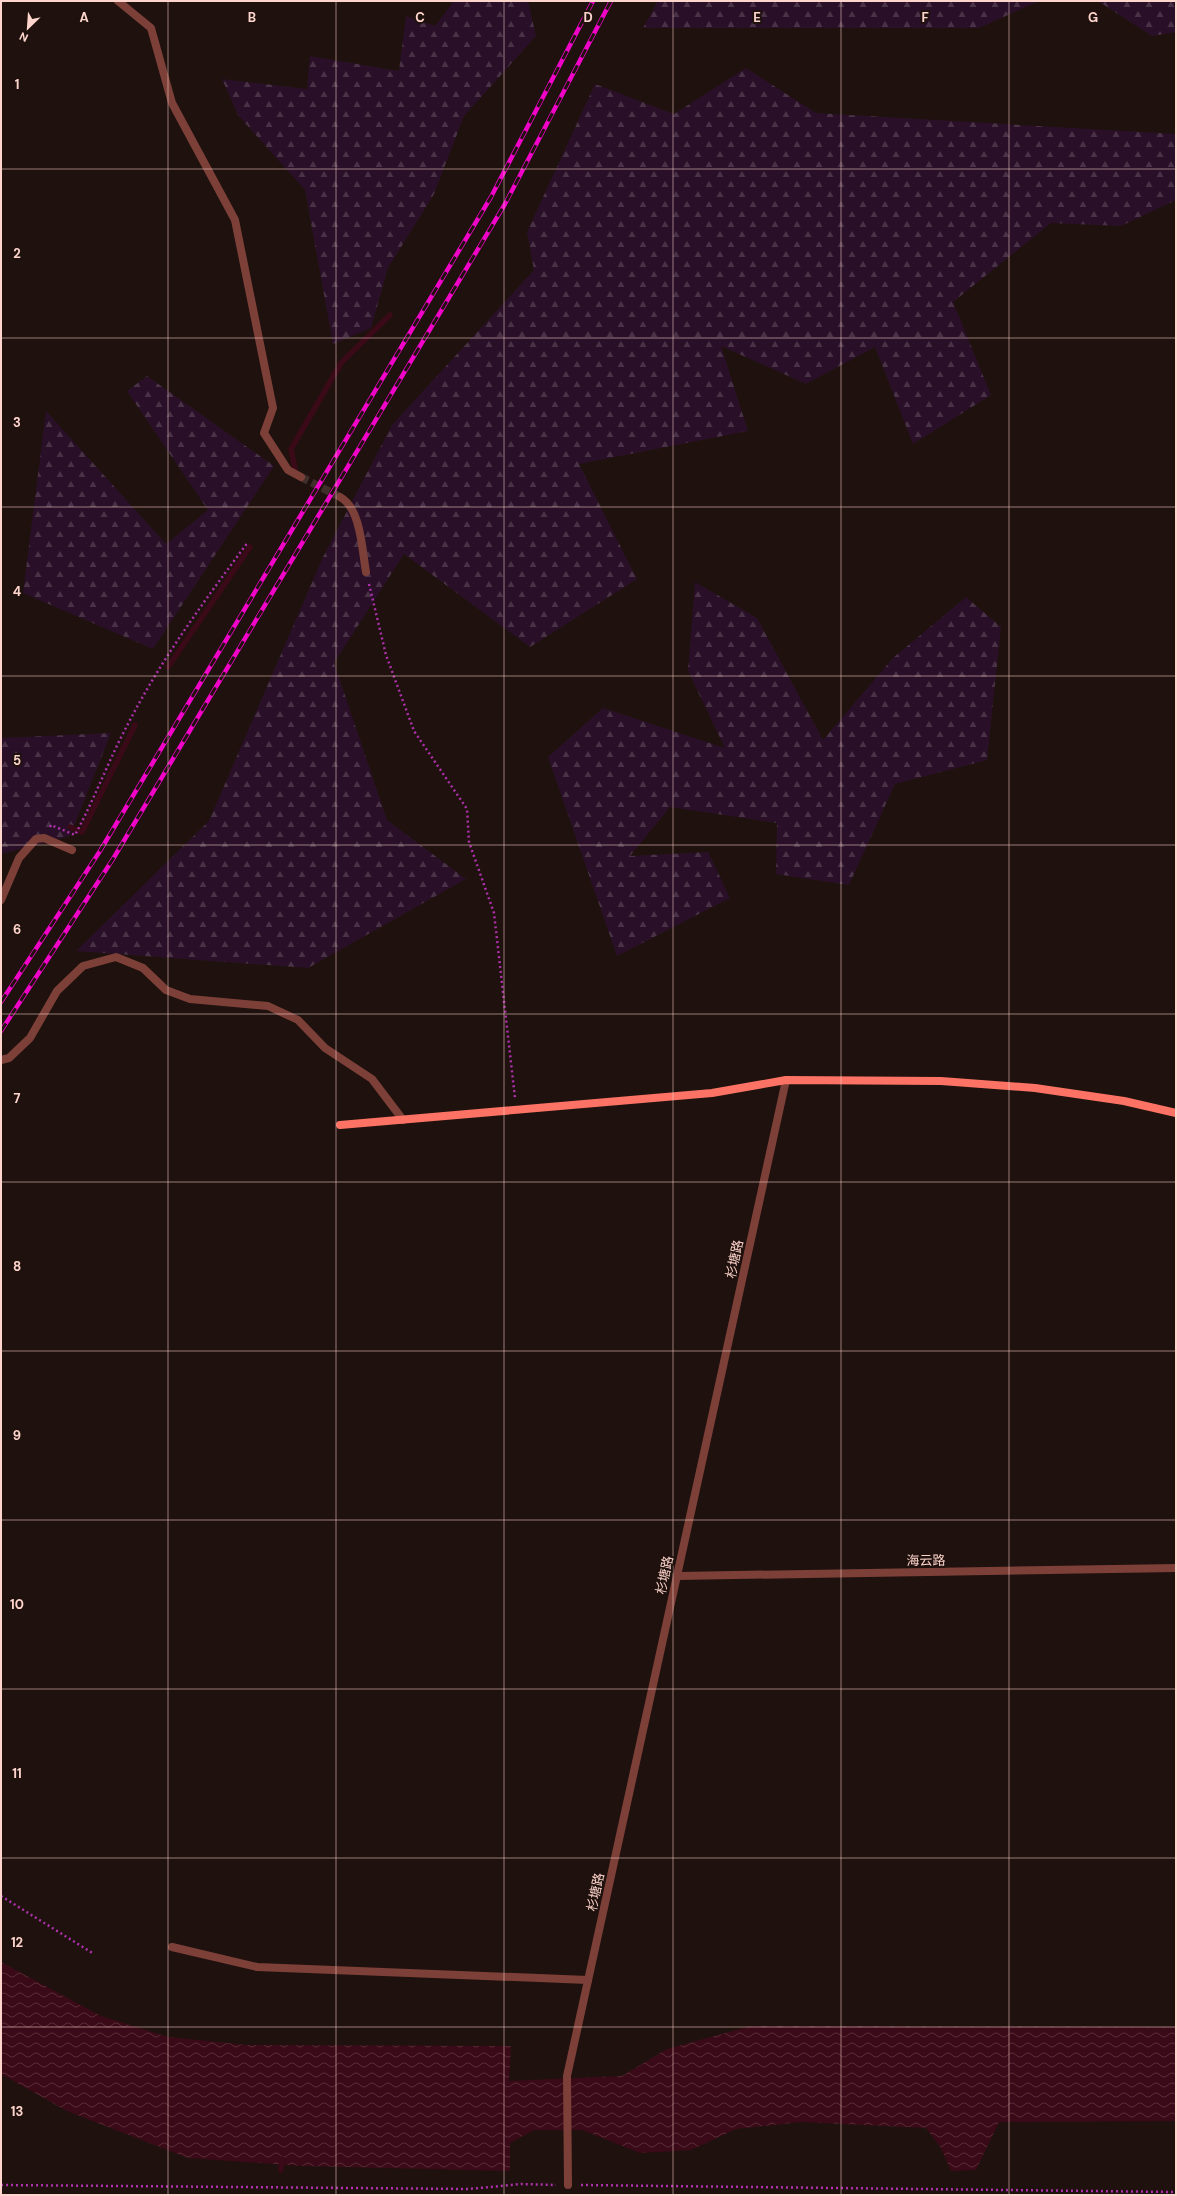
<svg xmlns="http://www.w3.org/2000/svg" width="1177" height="2196" font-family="'DM Sans','Noto Sans SC',sans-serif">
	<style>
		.forest { fill: url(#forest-firs) }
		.water { fill: url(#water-waves) }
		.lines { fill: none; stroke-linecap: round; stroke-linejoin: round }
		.stream { stroke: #3b0a18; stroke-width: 5.5 }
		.minor-tunnel { stroke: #402e2a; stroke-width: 8; stroke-dasharray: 8 4; stroke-linecap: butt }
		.path { stroke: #ae30ac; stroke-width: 2.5; stroke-dasharray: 2 3; stroke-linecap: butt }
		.service { stroke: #7d4039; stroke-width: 8 }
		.minor { stroke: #7d4039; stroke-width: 8 }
		.tertiary { stroke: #7d4039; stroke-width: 8 }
		.secondary { stroke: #fc7365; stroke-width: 8 }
		.rail-casing { stroke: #f005c8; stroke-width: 4.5 }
		.rail { stroke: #1f110d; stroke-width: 3; stroke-dasharray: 9; stroke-linecap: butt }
		.grid { fill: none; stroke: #fed5cc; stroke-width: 1; stroke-opacity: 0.55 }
		.labels { text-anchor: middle; stroke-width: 4; stroke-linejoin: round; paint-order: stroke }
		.street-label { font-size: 13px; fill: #fed5cc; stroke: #1f110d }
		.grid-label { font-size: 13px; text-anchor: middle; font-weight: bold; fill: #fed5cc; stroke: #1f110d; stroke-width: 4; stroke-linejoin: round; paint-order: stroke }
	</style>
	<defs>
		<pattern id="forest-firs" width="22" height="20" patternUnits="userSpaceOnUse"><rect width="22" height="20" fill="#291028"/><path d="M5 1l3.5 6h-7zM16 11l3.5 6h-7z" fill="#493246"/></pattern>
		<pattern id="water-waves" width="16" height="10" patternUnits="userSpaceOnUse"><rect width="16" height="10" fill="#3b0a18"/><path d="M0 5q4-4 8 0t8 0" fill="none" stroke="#582d38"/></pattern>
	</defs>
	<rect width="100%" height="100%" fill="#1f110d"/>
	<!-- forest -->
	<path class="forest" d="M454 1H528L536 36 464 116 434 194 388 268 371 328 333 344 305 190 238 115 222 79 307 89 310 56 399 71 406 16 435 26Z
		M658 1H1039L979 28H643Z
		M1098 1H1176V32L1152 36Z
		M746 68 816 113 1176 134V200L1121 226 1051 223 953 302 991 395 913 444 875 347 806 384 721 346 748 431 579 464 637 579 530 647 404 554 334 663 387 820 466 879 308 968 76 951 209 821 322 559 392 425 534 270 527 232 595 84 674 114Z
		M147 376 274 466 153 649 23 593 46 411 166 544 208 510 127 391Z
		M695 582 757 618 823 740 893 658 966 597 1001 627 987 760 895 784 849 885 776 874 777 823 670 807 630 856 708 852 730 898 617 956 548 757 603 708 725 748 688 671Z
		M111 733 70 836 1 854V738Z"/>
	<!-- water -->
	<path class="water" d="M1 1962 101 2016 168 2037 247 2045 511 2046 509 2081 622 2076 667 2049 751 2026 1176 2027V2121L999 2122 976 2170 951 2171 941 2148 926 2128 801 2122 736 2129 691 2150 640 2153 582 2130H534L510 2143V2171L303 2166 188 2158 67 2111 1 2074Z"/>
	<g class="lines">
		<!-- stream -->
		<path class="stream" d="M295 469 291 449 341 363 390 315
			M168 667 250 547
			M70 827 82 832 135 725
			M281 2170 282 2159"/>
		<!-- minor-tunnel -->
		<path class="minor-tunnel" d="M301 477 340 497"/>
		<!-- path -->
		<path class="path" d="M369 584 386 655 414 731 467 809 469 842 494 913 515 1098
			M50 827 51 825 75 835C95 798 109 759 129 722 162 658 205 600 248 542
			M1 1896 94 1954
			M1 2185 469 2189 521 2184 556 2185
			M581 2185 1176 2192"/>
		<!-- service -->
		<path class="service" d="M1 900 19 858 36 839 44 838 72 850"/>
		<!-- minor -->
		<path class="minor" d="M118 1 151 28 172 103 235 220 273 408 264 433 288 470 301 477
			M340 497C361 508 362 550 366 572
			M1 1060 9 1058 30 1038 57 991 83 966 116 957 143 968 166 990 190 999 268 1006 298 1020 325 1048 372 1079 403 1120
			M172 1947 257 1967 588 1980"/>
		<!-- tertiary -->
		<path class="tertiary" d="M677 1576 1176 1568
			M568 2185 567 2076 786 1080"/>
		<!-- secondary -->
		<path class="secondary" d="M340 1125 712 1093 786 1080 941 1081 1035 1088 1124 1101 1176 1113"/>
		<!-- rail casing -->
		<g class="rail-casing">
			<path id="rail" d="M1 1002 100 851 491 197 593 1
				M1 1031 113 859 505 204 611 1"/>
		</g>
		<!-- rail -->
		<use href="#rail" class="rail"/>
	</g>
	<!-- grid -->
	<path class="grid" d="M168 1V2195M336 1V2195M504 1V2195M673 1V2195M841 1V2195M1009 1V2195M1 169H1176M1 338H1176M1 507H1176M1 676H1176M1 845H1176M1 1014H1176M1 1182H1176M1 1351H1176M1 1520H1176M1 1689H1176M1 1858H1176M1 2027H1176"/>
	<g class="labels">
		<!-- street labels -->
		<g class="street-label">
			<text transform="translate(734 1259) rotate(-78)" y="5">杉塘路</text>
			<text transform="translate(926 1560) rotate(-1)" y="5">海云路</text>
			<text transform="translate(664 1575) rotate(-78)" y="5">杉塘路</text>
			<text transform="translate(595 1892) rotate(-78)" y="5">杉塘路</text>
		</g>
	</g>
	<g class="grid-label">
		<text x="84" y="22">A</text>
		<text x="252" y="22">B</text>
		<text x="420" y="22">C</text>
		<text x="588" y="22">D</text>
		<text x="757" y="22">E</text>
		<text x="925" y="22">F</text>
		<text x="1093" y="22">G</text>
		<text x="17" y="89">1</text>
		<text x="17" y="258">2</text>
		<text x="17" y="427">3</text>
		<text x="17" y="596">4</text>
		<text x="17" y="765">5</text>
		<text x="17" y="934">6</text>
		<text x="17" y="1103">7</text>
		<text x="17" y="1271">8</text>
		<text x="17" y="1440">9</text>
		<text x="17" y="1609">10</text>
		<text x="17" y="1778">11</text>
		<text x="17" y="1947">12</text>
		<text x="17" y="2116">13</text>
	</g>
	<!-- border -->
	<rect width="1177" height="2196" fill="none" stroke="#fed5cc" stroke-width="4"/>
	<!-- north arrow -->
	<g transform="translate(28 28) rotate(205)" stroke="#1f110d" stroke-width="3" paint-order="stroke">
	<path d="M0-3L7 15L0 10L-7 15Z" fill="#fed5cc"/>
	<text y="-6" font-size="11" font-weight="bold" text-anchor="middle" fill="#fed5cc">N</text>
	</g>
</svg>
